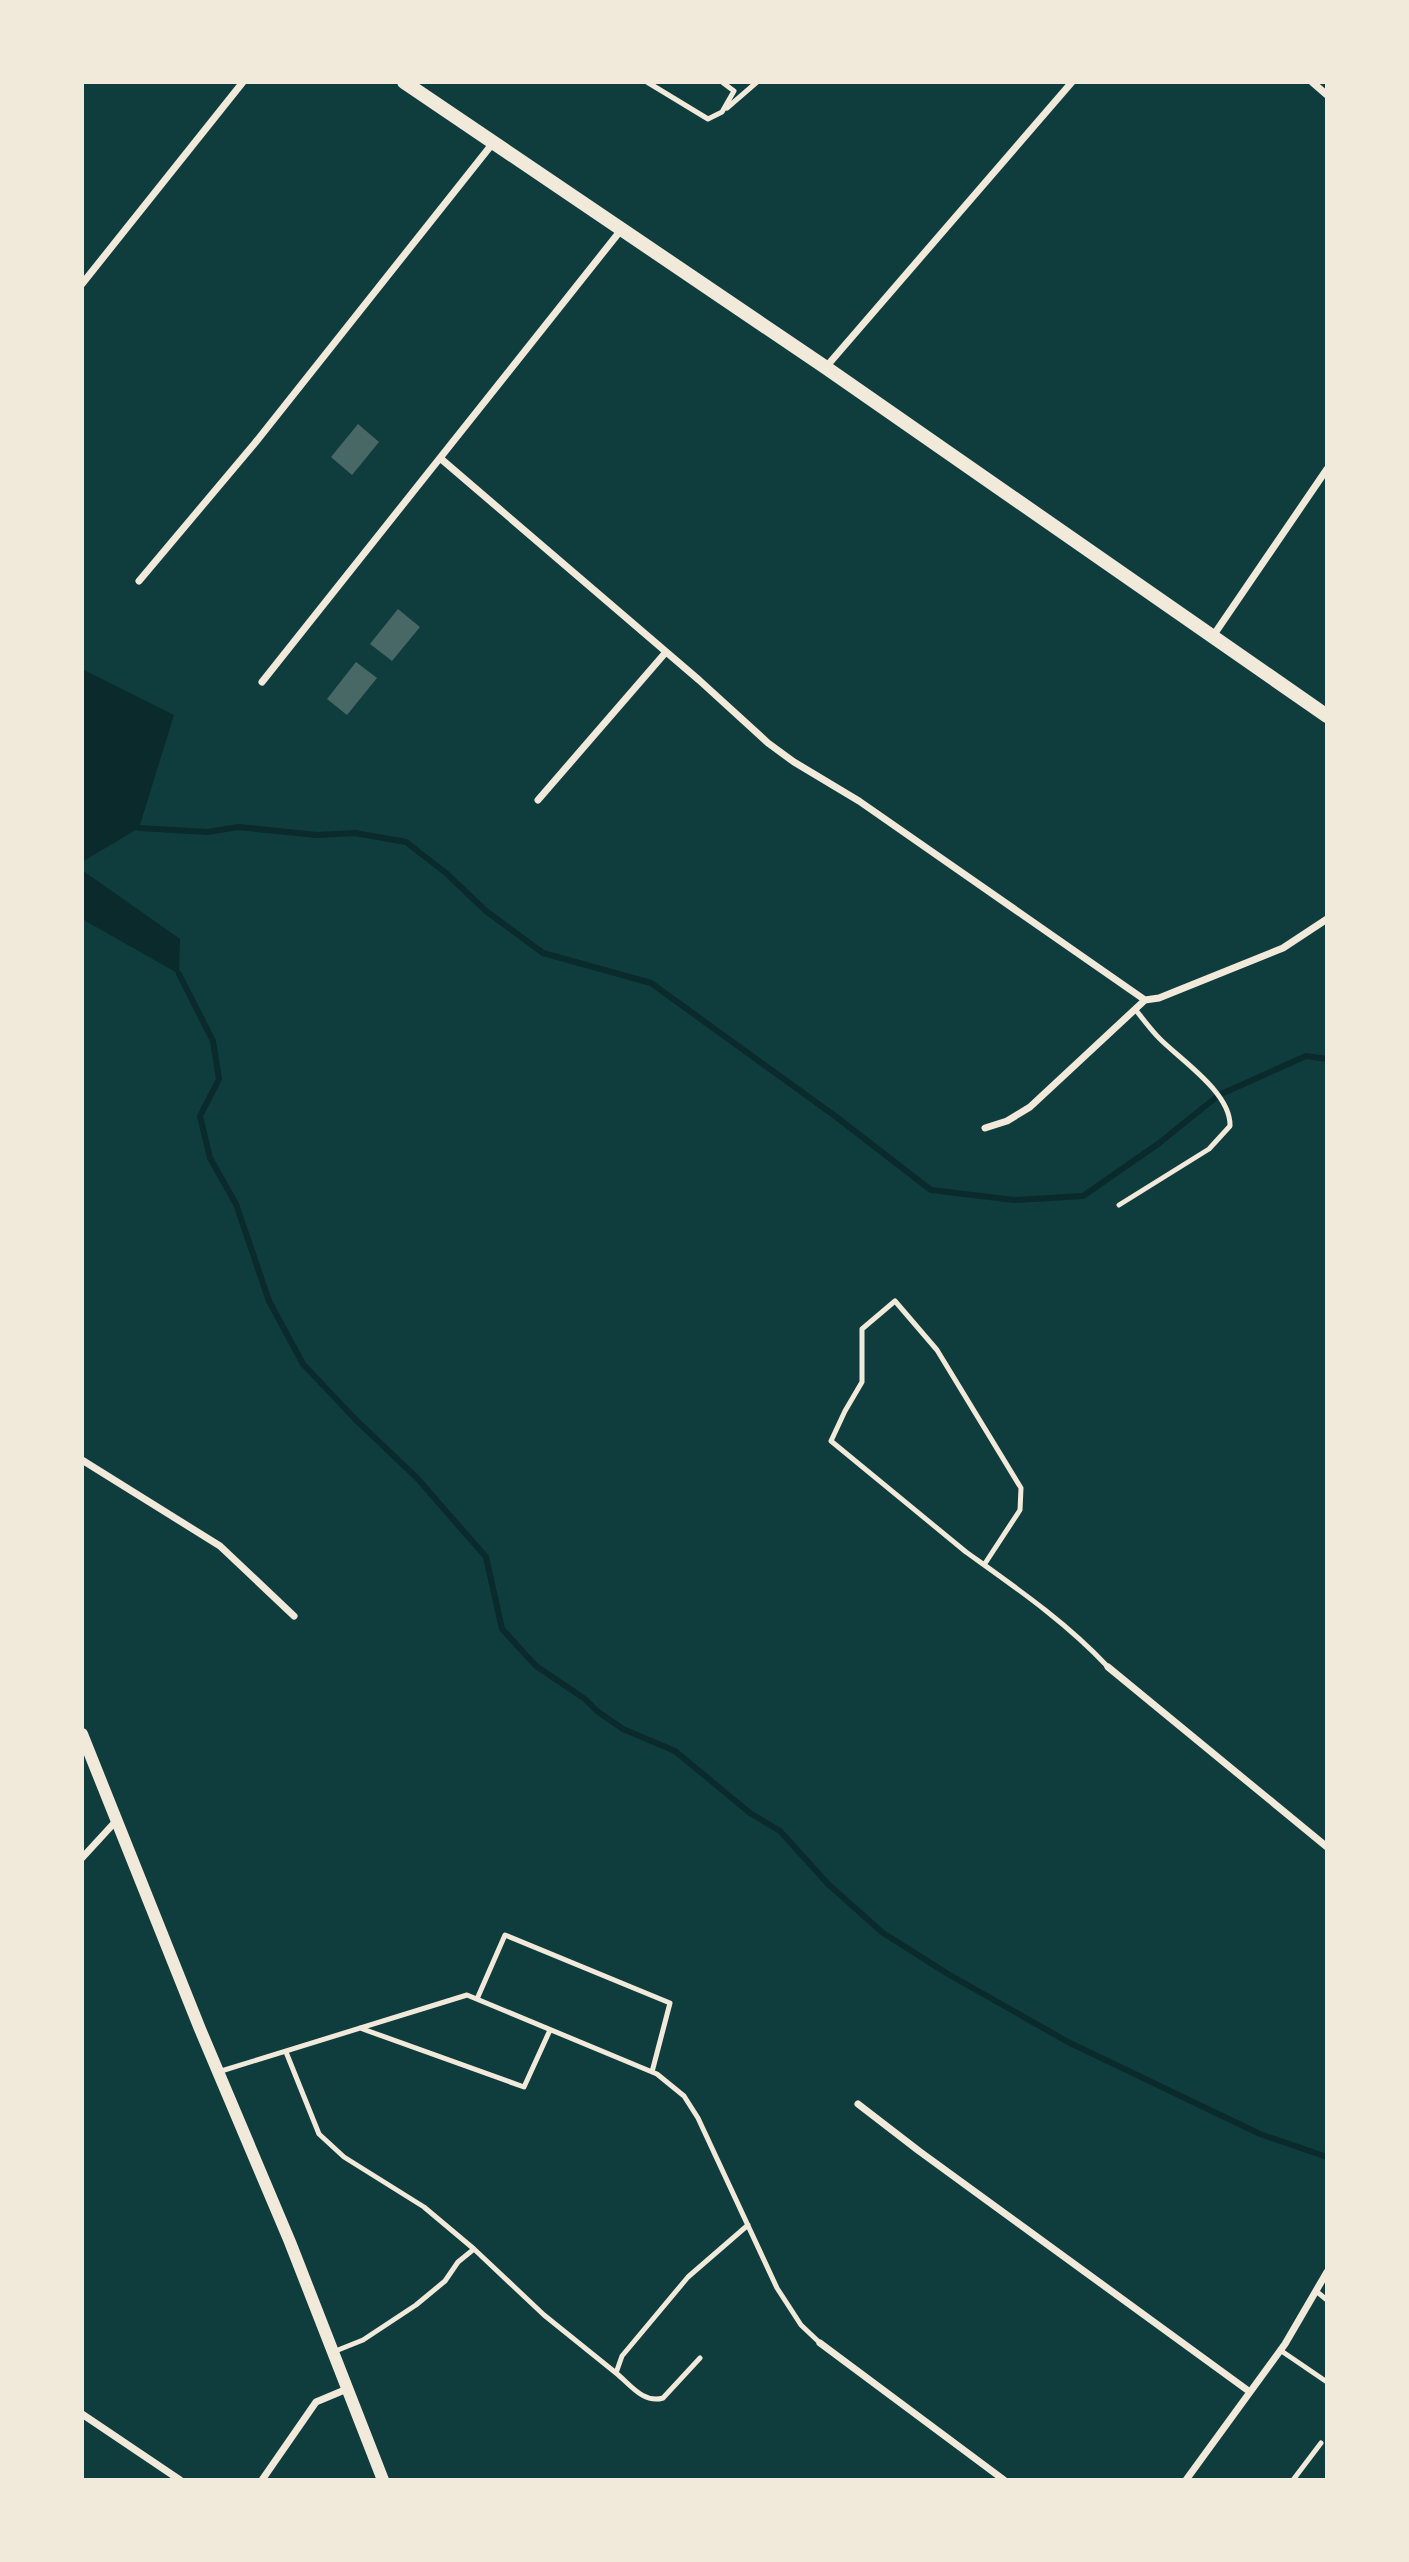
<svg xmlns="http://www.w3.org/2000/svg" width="1409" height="2562" font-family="Literata,serif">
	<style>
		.water { fill: #0a2a2b }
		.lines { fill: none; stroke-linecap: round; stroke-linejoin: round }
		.stream { stroke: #0a2a2b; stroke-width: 6 }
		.building { fill: #486865 }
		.service { stroke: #f1e9da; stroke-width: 5 }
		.minor { stroke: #f1e9da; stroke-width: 7 }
		.tertiary { stroke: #f1e9da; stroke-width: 12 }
		.secondary { stroke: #f1e9da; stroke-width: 14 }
	</style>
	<rect width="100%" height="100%" fill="#0f3d3e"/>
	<!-- water -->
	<path class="water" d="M82 669 174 715 139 828 82 862Z
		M82 870 180 939 179 974 82 919Z"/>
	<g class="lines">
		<!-- stream -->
		<path class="stream" d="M139 828 208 832 238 827 317 835 355 833 406 842 446 873 486 911 543 953 651 983 835 1116 931 1190 1014 1200 1083 1196 1158 1144 1219 1095 1306 1056 1327 1059
			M179 974 213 1041 219 1079 200 1116 210 1158 236 1204 269 1301 303 1364 356 1420 417 1478 486 1557 502 1629 536 1666 585 1699 597 1711 623 1729 675 1751 750 1813 780 1831 828 1884 883 1933 948 1974 1068 2042 1260 2134 1327 2157"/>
	</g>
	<!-- building -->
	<path class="building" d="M358 424 379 442 352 475 331 457Z
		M398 609 420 627 392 661 370 644Z
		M356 662 377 678 347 715 327 699Z"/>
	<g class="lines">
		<!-- service -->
		<path class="service" d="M647 82 708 119 722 112 734 91 722 82
			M727 108 757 82
			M1119 1205 1209 1149 1230 1126C1231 1093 1182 1061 1160 1039 1151 1030 1143 1019 1135 1009
			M984 1565 1020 1510 1021 1488 937 1350 895 1301 862 1329V1382L845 1411 831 1441 966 1552C1015 1587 1066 1622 1108 1667
			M477 1999 505 1935 670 2003 652 2072
			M360 2028 524 2087 550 2030
			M286 2052 319 2134 344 2157 424 2207 474 2249 458 2262 445 2281 416 2305 363 2340 333 2352
			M218 2072 467 1995 657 2074 684 2096 698 2118 777 2288 801 2325 820 2343
			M474 2249 544 2315 616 2373
			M1316 2291 1327 2300
			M1280 2350 1327 2382
			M700 2358 663 2398C643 2404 630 2384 616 2373L622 2356 688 2277 748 2225
			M1293 2480 1321 2443"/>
		<!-- minor -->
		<path class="minor" d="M1312 82 1327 95
			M82 284 243 82
			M826 367 1072 82
			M440 458 699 680 768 743 794 762 859 801 1145 1000
			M139 581 255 443 493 143
			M1213 636 1327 469
			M262 682 621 230
			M538 800 666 652
			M985 1128 1007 1121 1030 1107 1145 1000 1159 998 1283 948 1327 919
			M82 1460 220 1546 294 1616
			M1108 1667 1327 1847
			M82 1858 116 1821
			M858 2104 919 2151 1250 2392
			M820 2343 1004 2480
			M82 2414 180 2480
			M262 2480 316 2402 347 2389
			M1186 2480 1285 2344 1327 2272"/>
		<!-- tertiary -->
		<path class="tertiary" d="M82 1734 200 2029 290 2242 383 2480"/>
		<!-- secondary -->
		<path class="secondary" d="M404 82 825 367 1327 716"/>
	</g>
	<!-- border -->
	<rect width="1409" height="2562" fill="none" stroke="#f1e9da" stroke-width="168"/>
</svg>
